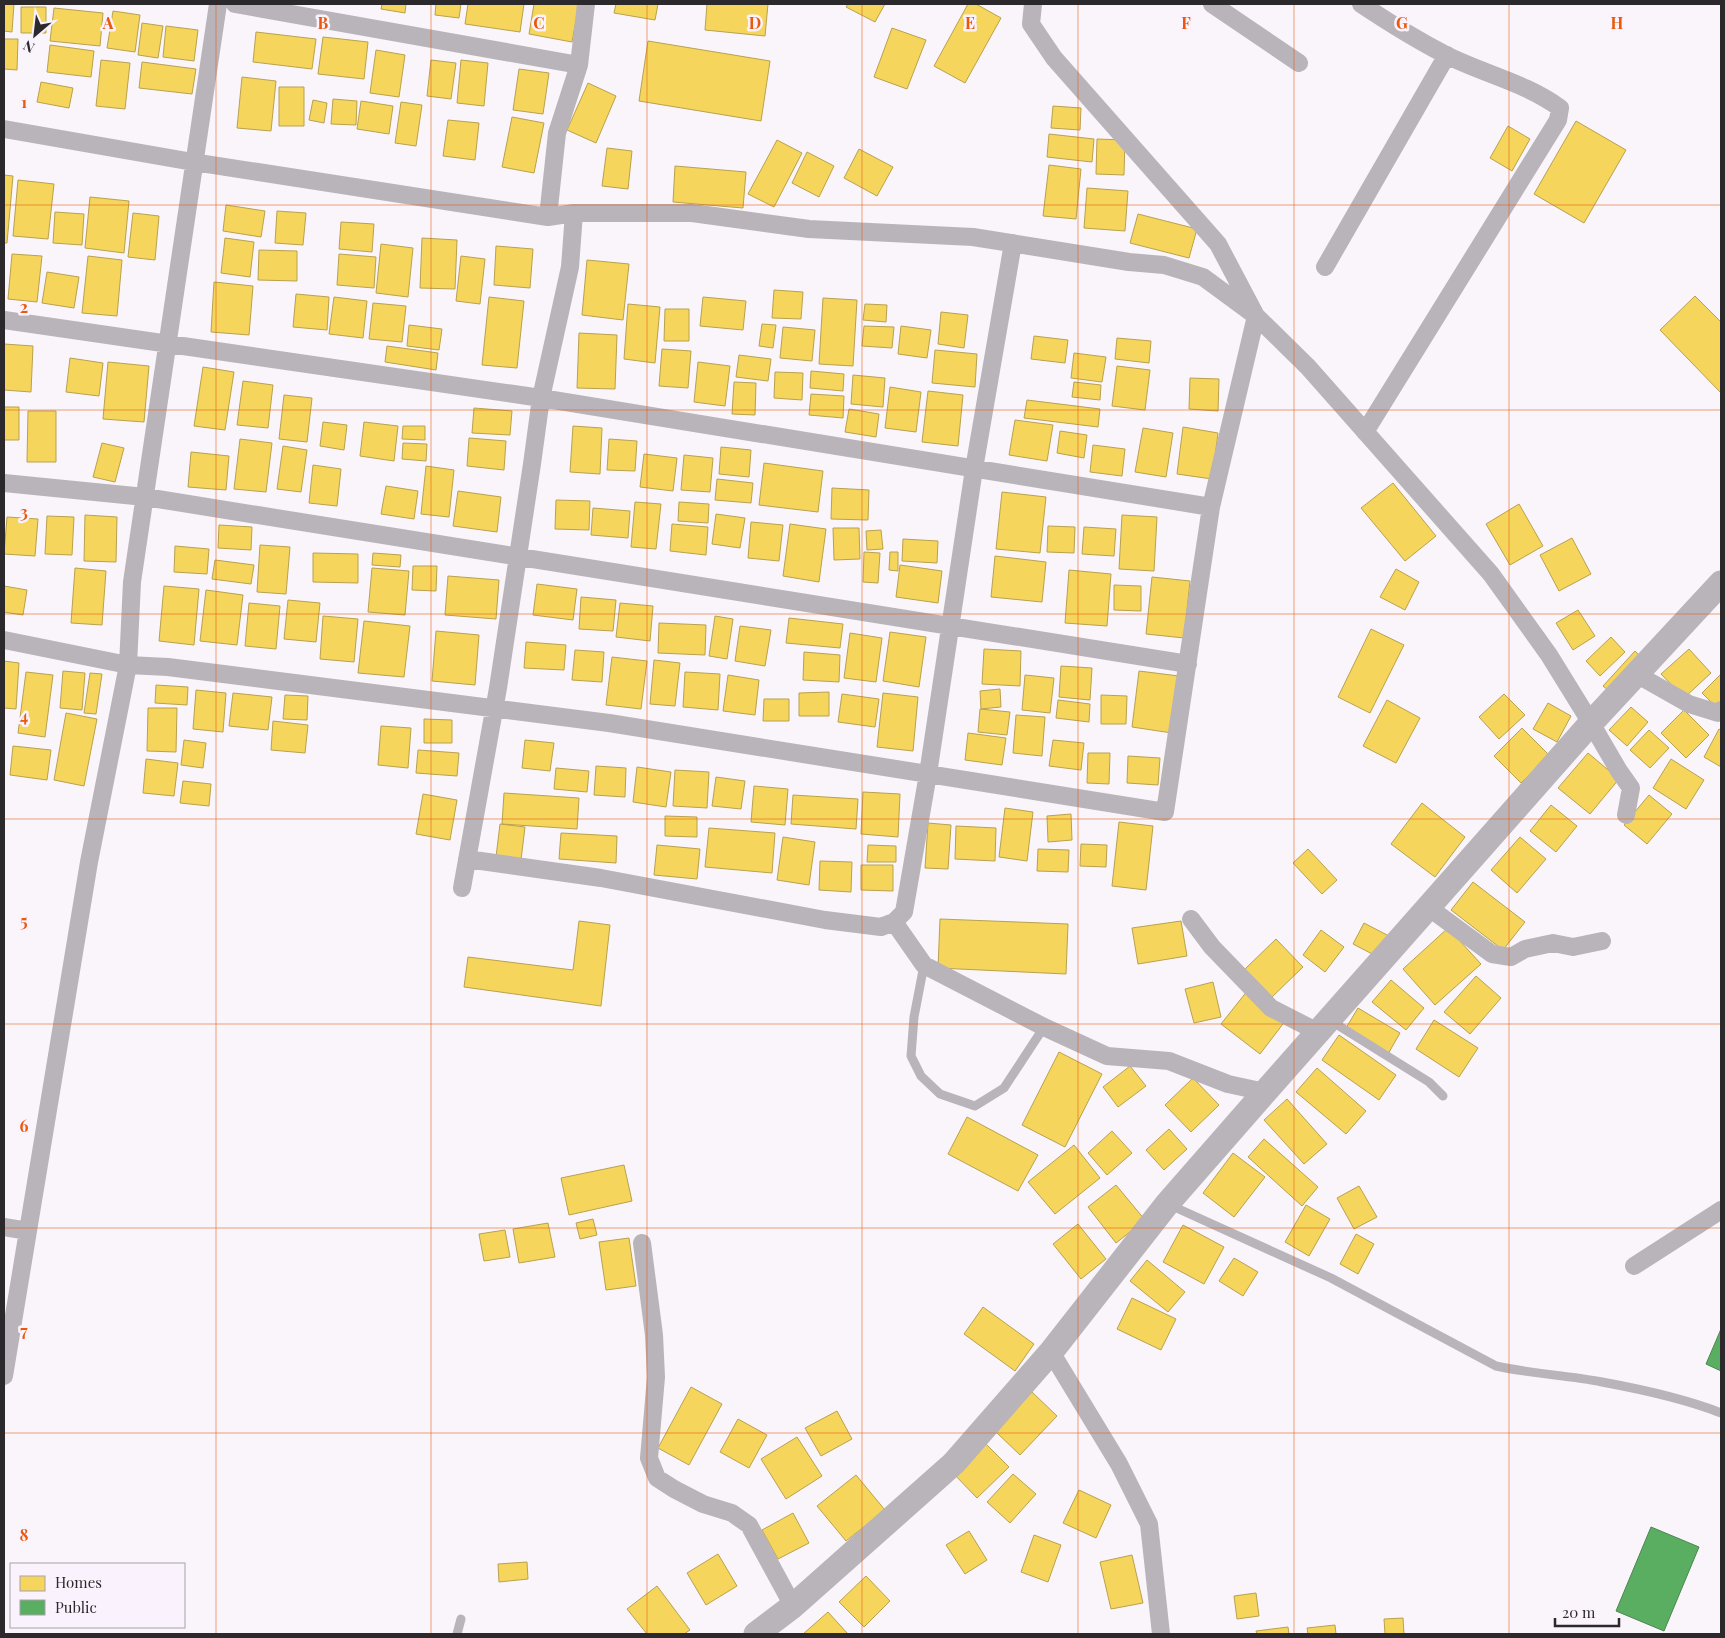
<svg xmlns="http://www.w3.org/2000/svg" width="1725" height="1638" font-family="'Playfair Display',serif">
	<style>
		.homes { fill: #f6d55c; stroke: #b9a14e }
		.public { fill: #5aae61; stroke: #4c8651 }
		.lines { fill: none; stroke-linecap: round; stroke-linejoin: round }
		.lane { stroke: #b8b4ba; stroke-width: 9 }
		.street { stroke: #b8b4ba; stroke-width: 18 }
		.secondary { stroke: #b8b4b9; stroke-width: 25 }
		.grid { fill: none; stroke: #e8590c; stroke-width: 1; stroke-opacity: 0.55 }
		.grid-label { font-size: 16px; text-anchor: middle; font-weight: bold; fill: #e8590c; stroke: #faf2fd; stroke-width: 5; stroke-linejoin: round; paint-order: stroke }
	</style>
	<rect width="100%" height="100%" fill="#f9f5fa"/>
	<!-- homes -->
	<path class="homes" d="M4 4H14L12 32 4 31Z
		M382 4H406L405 13 381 9Z
		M436 4H461L459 18 435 15Z
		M468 4H524L520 32 465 24Z
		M534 4H579L572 42 529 34Z
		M616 4H658L655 20 614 13Z
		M707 4H768L765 36 705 30Z
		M848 4H885L875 22 846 7Z
		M968 4H976L1001 18 965 83 934 66Z
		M21 7H46V33H21Z
		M54 8 103 13 100 46 50 41Z
		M113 11 140 15 135 52 107 48Z
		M142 23 163 26 158 58 138 55Z
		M166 26 198 30 194 61 163 57Z
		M892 28 926 40 907 89 874 77Z
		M256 32 316 39 312 69 253 62Z
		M323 37 368 42 364 79 318 74Z
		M4 39H18L17 70 4 69Z
		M648 41 770 61 761 121 639 101Z
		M50 45 94 51 91 77 47 72Z
		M376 50 405 55 399 97 370 93Z
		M101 60 130 63 125 109 96 106Z
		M431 60 456 63 451 99 427 96Z
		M461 60 488 63 484 106 457 103Z
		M142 62 196 69 192 94 139 88Z
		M519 69 549 73 543 114 513 110Z
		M242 77 276 81 271 131 237 128Z
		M41 82 73 88 69 108 37 102Z
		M588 83 616 96 596 143 567 130Z
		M279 87H304V126H279Z
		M333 99 357 101 356 125 331 124Z
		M313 100 327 103 324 123 309 120Z
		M361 101 393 106 389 134 357 129Z
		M401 102 422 105 416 146 395 143Z
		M1053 106 1081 108 1080 130 1051 128Z
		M512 117 544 123 534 173 502 167Z
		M448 120 479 123 475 160 443 156Z
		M1576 121 1626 150 1584 223 1534 194Z
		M1508 126 1530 139 1512 171 1490 158Z
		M1049 134 1094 139 1092 162 1047 157Z
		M1097 139 1125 140 1124 175 1096 174Z
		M777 140 802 153 774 207 748 194Z
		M607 148 632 151 628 189 602 186Z
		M859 149 893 167 877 196 844 178Z
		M807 152 834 166 819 197 792 183Z
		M1049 165 1081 169 1076 219 1043 216Z
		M675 166 746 172 743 208 673 202Z
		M4 175 13 176 7 243H4Z
		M18 180 54 184 48 239 13 236Z
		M1087 188 1128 191 1125 231 1084 228Z
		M90 197 129 201 124 253 85 248Z
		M226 205 265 211 261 237 223 231Z
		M277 211 306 213 303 245 275 243Z
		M55 212 84 214 82 245 53 243Z
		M133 213 159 216 155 260 128 257Z
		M1138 214 1197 229 1189 258 1130 243Z
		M341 222 374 224 372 252 339 249Z
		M225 238 254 242 250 277 221 273Z
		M422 238 457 240 455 289 420 288Z
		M381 244 413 248 408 297 376 293Z
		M496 246 533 249 530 288 494 285Z
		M259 250 297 251V281L258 280Z
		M12 254 42 256 37 302 8 299Z
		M339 254 376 257 374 288 337 285Z
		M88 256 122 260 117 316 82 313Z
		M461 256 485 259 480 304 456 301Z
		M587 260 629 264 623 320 582 315Z
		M47 272 79 277 74 308 42 303Z
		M214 282 253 286 249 335 211 332Z
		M774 290 803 292 801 319 772 318Z
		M296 294 329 297 327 330 293 327Z
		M1695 296 1721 322V393L1660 330Z
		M334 297 367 301 363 338 329 334Z
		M489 297 524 301 517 368 482 365Z
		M703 297 746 301 743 330 700 326Z
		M823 298 857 300 853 366 819 364Z
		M373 303 406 306 402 342 369 339Z
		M628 304 660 307 655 363 624 359Z
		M865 304 887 305 886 322 863 320Z
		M665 309H689V341H664Z
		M941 312 968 315 964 348 938 344Z
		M762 324 776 325 773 348 759 346Z
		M409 325 442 329 439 350 407 346Z
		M864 326 894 327 892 348 862 346Z
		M901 326 931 330 927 358 898 354Z
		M783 327 815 330 812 361 780 358Z
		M579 333 617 335 615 389 577 388Z
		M1034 336 1068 340 1065 363 1031 359Z
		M1117 338 1151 341 1149 363 1115 359Z
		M4 344 33 346 31 392 4 390Z
		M387 346 438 353 436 370 385 362Z
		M662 349 691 351 688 388 659 386Z
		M935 350 977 354 975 387 932 383Z
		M1074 353 1106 357 1102 382 1071 378Z
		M739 355 771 359 768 381 736 377Z
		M70 358 103 363 99 396 66 392Z
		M108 362 149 366 144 422 103 419Z
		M698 362 730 366 725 406 694 402Z
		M1117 366 1150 370 1145 410 1112 406Z
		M203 367 234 372 225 430 194 426Z
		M811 371 844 374 843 391 810 388Z
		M775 372 803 373 802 400 774 398Z
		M853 375 885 378 883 407 851 404Z
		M1190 378 1219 379 1218 411 1189 409Z
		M243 381 273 385 268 428 237 425Z
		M734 382 756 383 755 415 732 414Z
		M1074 382 1101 385 1100 400 1072 397Z
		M890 387 921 392 916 432 885 428Z
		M928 391 963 395 958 446 922 442Z
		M811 394 844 396 843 418 809 415Z
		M284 395 312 398 307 442 279 439Z
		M1027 400 1100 409 1098 427 1024 418Z
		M4 407H19V440H4Z
		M474 408 512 411 510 435 472 433Z
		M849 409 879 414 876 437 845 432Z
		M28 411H56V462H27Z
		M1015 420 1053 425 1047 461 1009 455Z
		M323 422 347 425 344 450 320 446Z
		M364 422 398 426 394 461 360 456Z
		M403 426H425V440L402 439Z
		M573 426 602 428 600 474 570 472Z
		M1183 427 1218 433 1212 479 1177 474Z
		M1143 428 1173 433 1166 477 1135 472Z
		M1060 431 1087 435 1084 458 1057 453Z
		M469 438 506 441 504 470 467 466Z
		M240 439 272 443 266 492 234 489Z
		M609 439 637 441 635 471 607 470Z
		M102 443 124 448 115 482 93 477Z
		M403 443 427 444 426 461 402 459Z
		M1093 445 1125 449 1122 476 1090 472Z
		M283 446 307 450 301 492 277 489Z
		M721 447 751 450 749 477 719 474Z
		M191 452 229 456 226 490 188 487Z
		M644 454 677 458 673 491 640 487Z
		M684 455 713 458 710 492 681 490Z
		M764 463 823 471 818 512 759 505Z
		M313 465 341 469 337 506 309 503Z
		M426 466 454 470 449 517 421 514Z
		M717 479 753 483 751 503 715 500Z
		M1393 483 1436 536 1405 561 1361 508Z
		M386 486 418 491 414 519 381 514Z
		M832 488 869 490 868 520 831 519Z
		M458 491 501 497 497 532 453 526Z
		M1002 492 1046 497 1040 553 996 549Z
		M556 500 590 501 589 530 555 529Z
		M635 502 661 504 656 549 631 547Z
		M679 502 709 504 708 523 678 521Z
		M1519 504 1543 546 1510 565 1486 524Z
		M593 508 630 511 628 538 591 535Z
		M716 514 745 518 740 548 712 544Z
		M85 515 117 517 116 562 84 561Z
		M1122 515 1157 517 1154 571 1119 569Z
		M47 516 74 517 72 555 45 554Z
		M7 517 38 519 35 556 4 554Z
		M751 522 783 525 779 561 748 558Z
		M672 524 708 527 706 555 670 551Z
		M790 524 826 529 819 582 783 576Z
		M219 525 252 527 251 550 218 548Z
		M1048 526 1075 527 1074 553 1047 552Z
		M1084 527 1116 529 1114 556 1082 554Z
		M833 528H859L860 559 834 560Z
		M881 530 883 549 867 550 866 531Z
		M1572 538 1591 574 1559 591 1540 555Z
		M903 539 938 541 937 563 902 561Z
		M260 545 290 547 286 594 257 592Z
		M175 546 209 549 207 574 174 572Z
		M864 552 880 553 878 583 863 582Z
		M890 552H898V571L889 570Z
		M313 553 358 554V583L313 582Z
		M373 553 401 555 400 567 372 565Z
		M995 556 1046 562 1042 602 991 597Z
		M215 560 254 565 251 584 212 579Z
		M900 565 942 571 938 603 896 597Z
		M413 566H437L436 591 412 590Z
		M75 568 106 571 102 625 71 623Z
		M372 568 409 571 405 615 368 612Z
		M1396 569 1419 582 1405 610 1380 597Z
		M1069 570 1111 574 1107 626 1065 623Z
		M448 576 499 580 496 619 445 615Z
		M1152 577 1190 581 1184 638 1146 634Z
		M537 584 577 589 573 620 533 615Z
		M1114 585 1141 586V611L1114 610Z
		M4 586 27 590 23 615 4 612Z
		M164 586 199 589 194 645 159 641Z
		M206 590 243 595 237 645 200 641Z
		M581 597 616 600 613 631 579 629Z
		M288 600 320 603 316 642 284 639Z
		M249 603 280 606 276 649 245 646Z
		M620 603 653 606 650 641 616 637Z
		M1578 610 1595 636 1573 650 1556 623Z
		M323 616 358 619 354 662 320 659Z
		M715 616 733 619 727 659 709 656Z
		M789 618 843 624 840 648 786 643Z
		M364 621 410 626 404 677 358 673Z
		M659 623 706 625 705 655 658 653Z
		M740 626 771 630 765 666 735 661Z
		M1371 629 1404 645 1370 713 1338 697Z
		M436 631 479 635 475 685 432 681Z
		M890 632 926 637 919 687 883 681Z
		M850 633 882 638 876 682 844 678Z
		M1611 637 1625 652 1600 676 1586 661Z
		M526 642 566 645 564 670 524 668Z
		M984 649 1021 651 1020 686 982 684Z
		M1689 649 1711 673 1684 698 1661 674Z
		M575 650 604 652 602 682 572 680Z
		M1635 651 1641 657 1609 691 1603 686Z
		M804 652 840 655 839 682 803 680Z
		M612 657 647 661 641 709 606 705Z
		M654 660 680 663 675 706 650 704Z
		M4 661 19 663 16 709 4 708Z
		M1061 666 1092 668 1090 700 1059 697Z
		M63 671 85 673 82 710 60 708Z
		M1139 671 1179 676 1172 733 1132 727Z
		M26 672 53 675 45 737 18 733Z
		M685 672 720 674 718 710 683 707Z
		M90 673 102 674 96 714 84 713Z
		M1721 674V704L1717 708 1702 693Z
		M728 675 759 680 755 715 723 711Z
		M1025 675 1054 678 1050 713 1022 710Z
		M156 685 188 687 187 705 155 703Z
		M1000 689 1001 707 981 709 980 691Z
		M196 690 226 693 223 732 193 729Z
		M829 692V716H799V693Z
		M233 693 272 697 268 730 229 726Z
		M883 693 918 697 913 751 877 747Z
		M842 694 879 699 875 727 838 722Z
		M1504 694 1525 715 1499 739 1479 717Z
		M285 695 308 696 307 720 283 719Z
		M1101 695 1127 696 1126 724H1101Z
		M764 699H789V721H763Z
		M1058 700 1090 704 1089 722 1056 718Z
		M1387 700 1420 718 1396 763 1363 746Z
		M1548 703 1571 716 1557 742 1533 729Z
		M1631 707 1648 722 1627 746 1609 730Z
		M148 708H177L176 752 147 751Z
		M980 709 1010 712 1007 735 978 732Z
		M1684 710 1709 735 1686 758 1661 733Z
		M66 713 97 719 84 786 54 780Z
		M1016 715 1045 717 1042 756 1013 753Z
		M424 719 452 720V743H424Z
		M273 721 308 725 305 753 271 750Z
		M381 726 411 728 408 768 378 765Z
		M1522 728 1549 755 1521 783 1494 756Z
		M1719 729 1721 730V767L1704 757Z
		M1649 730 1669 748 1650 768 1630 750Z
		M968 733 1006 738 1002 765 965 760Z
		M184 740 206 743 203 768 181 765Z
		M525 740 554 743 550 771 522 768Z
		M1053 740 1084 743 1081 770 1049 766Z
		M13 746 51 750 47 780 10 775Z
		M418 750 459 753 457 776 416 773Z
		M1088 753H1110L1109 784 1087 783Z
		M1588 753 1619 779 1590 814 1558 788Z
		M1128 756 1160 758 1158 785 1127 783Z
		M146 759 178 763 174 796 143 793Z
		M1671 759 1704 780 1686 809 1653 788Z
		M596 766 626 768 625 797 594 795Z
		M637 767 671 772 666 807 633 802Z
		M556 768 589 771 587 792 554 789Z
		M675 770 709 772 707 808 673 806Z
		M716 777 745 781 741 809 712 806Z
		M183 781 211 784 209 806 180 803Z
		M754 786 788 789 785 825 751 822Z
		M863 792 900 794 898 837 861 834Z
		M504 793 579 798 577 829 502 824Z
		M423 794 457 800 450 840 416 834Z
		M793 795 858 799 856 829 791 824Z
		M1649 795 1672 814 1647 844 1624 825Z
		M1422 803 1465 837 1435 877 1391 844Z
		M1551 805 1577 826 1556 852 1530 831Z
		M1005 808 1033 812 1027 861 999 857Z
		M1071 814 1072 840 1048 842 1047 816Z
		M665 816 697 817V837L665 836Z
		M1119 822 1153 826 1146 890 1112 886Z
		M928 823 951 825 948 869 925 868Z
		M500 824 525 827 521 860 496 857Z
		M956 826 996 828 995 861 955 859Z
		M709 828 775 833 772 873 705 867Z
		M561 833 617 836 616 863 559 859Z
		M783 837 815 842 809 885 777 880Z
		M1520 837 1546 859 1517 893 1491 870Z
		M1081 844 1107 845 1106 867 1080 866Z
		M657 845 700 849 697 879 654 875Z
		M868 845 896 846V862H867Z
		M1038 849 1069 850 1068 872 1037 871Z
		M1308 849 1337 880 1322 894 1293 863Z
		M820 861 852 862 851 892 819 890Z
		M861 865H893V891L861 890Z
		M1473 882 1525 922 1503 950 1451 910Z
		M940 919 1068 924 1066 974 938 968Z
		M579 921 610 925 601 1006 464 987 468 957 573 970Z
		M1181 921 1187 956 1138 964 1132 928Z
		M1364 923 1389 936 1378 957 1353 944Z
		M1448 928 1481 964 1435 1005 1403 969Z
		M1321 930 1344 947 1325 972 1303 955Z
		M1276 939 1303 967 1272 997 1245 969Z
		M1476 976 1501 998 1470 1034 1444 1012Z
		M1391 980 1424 1008 1406 1030 1372 1002Z
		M1213 982 1221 1017 1194 1023 1185 989Z
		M1248 990 1286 1020 1260 1054 1221 1024Z
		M1358 1008 1400 1033 1388 1054 1346 1028Z
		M1434 1020 1478 1048 1459 1077 1416 1049Z
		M1339 1035 1396 1075 1379 1100 1322 1060Z
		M1059 1052 1102 1074 1065 1147 1022 1125Z
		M1130 1066 1146 1086 1118 1107 1103 1087Z
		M1317 1068 1366 1111 1346 1134 1296 1092Z
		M1193 1078 1219 1105 1191 1132 1165 1105Z
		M1287 1099 1327 1144 1304 1164 1264 1120Z
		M967 1117 1038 1155 1018 1191 948 1154Z
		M1169 1129 1187 1149 1164 1170 1146 1150Z
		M1112 1131 1132 1153 1107 1175 1088 1153Z
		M1264 1139 1318 1187 1302 1206 1248 1157Z
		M1074 1145 1100 1178 1055 1214 1028 1182Z
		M1233 1153 1265 1177 1234 1217 1203 1193Z
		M624 1165 632 1201 569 1215 561 1178Z
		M1116 1185 1145 1220 1116 1243 1088 1207Z
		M1359 1186 1377 1217 1354 1229 1337 1198Z
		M1306 1205 1330 1219 1309 1256 1285 1242Z
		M593 1219 597 1235 580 1239 576 1223Z
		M548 1223 555 1257 519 1263 513 1229Z
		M1078 1224 1106 1259 1081 1279 1053 1244Z
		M1183 1225 1224 1247 1204 1284 1163 1262Z
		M505 1230 510 1257 484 1261 479 1234Z
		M1356 1234 1374 1244 1358 1274 1340 1264Z
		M629 1238 636 1286 606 1290 599 1242Z
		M1234 1258 1258 1272 1243 1296 1219 1281Z
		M1147 1260 1185 1292 1168 1312 1130 1281Z
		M1132 1298 1176 1319 1161 1350 1117 1329Z
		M983 1307 1034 1344 1015 1371 964 1334Z
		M691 1387 722 1404 689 1465 658 1448Z
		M1032 1392 1057 1416 1020 1455 995 1431Z
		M837 1411 852 1439 821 1456 805 1428Z
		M738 1419 767 1435 749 1468 720 1452Z
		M797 1437 822 1476 786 1499 761 1459Z
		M984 1442 1009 1467 977 1498 952 1472Z
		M1013 1474 1036 1494 1010 1523 987 1502Z
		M856 1475 885 1510 846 1541 817 1506Z
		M1079 1490 1111 1505 1096 1538 1063 1523Z
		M793 1513 809 1543 778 1559 762 1530Z
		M969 1531 987 1560 965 1574 946 1545Z
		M1034 1535 1061 1545 1048 1582 1021 1572Z
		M718 1554 737 1586 706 1605 687 1573Z
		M1132 1555 1143 1603 1111 1609 1100 1562Z
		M527 1562 528 1579 499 1582 498 1564Z
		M866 1576 890 1601 864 1627 839 1602Z
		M657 1586 690 1630 684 1634H647L627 1609Z
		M1256 1593 1259 1616 1237 1619 1234 1596Z
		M828 1612 848 1634H803Z
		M1403 1618 1404 1634H1385L1384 1619Z
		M1335 1625 1336 1634H1308L1307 1628Z
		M1288 1627 1289 1634H1257L1256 1631Z"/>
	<!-- public -->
	<path class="public" d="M1721 1329V1371L1706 1364Z
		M1651 1527 1699 1547 1664 1631 1616 1611Z"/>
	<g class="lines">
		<!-- lane -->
		<path class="lane" d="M924 965 914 1017 911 1056 921 1076 940 1094 975 1106 1004 1088 1044 1027
			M1331 1021 1429 1082 1443 1096
			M1170 1205 1331 1278 1496 1366C1531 1374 1567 1375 1602 1382 1640 1389 1686 1399 1721 1413
			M457 1634 461 1619"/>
		<!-- street -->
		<path class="street" d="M235 4 579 65
			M1212 4 1299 63
			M1361 4C1388 22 1417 40 1446 55 1484 74 1526 83 1560 108L1558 120 1365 432
			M4 129 193 162 548 217 574 213H692L809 229 973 237 1129 262 1164 265 1203 277 1256 316 1308 367 1491 574 1549 655 1591 723 1619 771 1631 788 1626 815
			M548 217 557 133 579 65 586 4
			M1325 267 1447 55
			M4 320 541 398 1211 507
			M4 483 145 497 1188 664
			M4 640 128 665 168 667 609 723 1165 812 1211 507 1256 316 1218 244 1054 58 1031 24 1033 4
			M1636 674 1689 704 1718 713 1721 710
			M467 859 601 878 825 920 881 927 894 922 904 912 928 774 974 469 1013 243
			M462 888 498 688 532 464 541 398 570 267 574 213
			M1428 907 1492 954 1511 957 1525 949 1553 943 1573 947 1602 941
			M1191 919 1212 947 1271 1008 1318 1032
			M894 922 924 965 1044 1027 1107 1056 1169 1061 1228 1084 1265 1092
			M4 1227 28 1231
			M642 1243 654 1335 656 1377 649 1458 657 1478 674 1489 703 1504 732 1513 749 1525 793 1606
			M1634 1266 1721 1210
			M1051 1352 1119 1464 1149 1524 1161 1634
			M4 1376 89 862 128 665 132 582 218 4"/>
		<!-- secondary -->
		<path class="secondary" d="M756 1634 793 1606 954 1463 1051 1352 1167 1204 1265 1092 1591 723 1721 583"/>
	</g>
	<!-- grid -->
	<path class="grid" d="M216 4V1634M431 4V1634M647 4V1634M862 4V1634M1078 4V1634M1294 4V1634M1509 4V1634M4 205H1721M4 410H1721M4 614H1721M4 819H1721M4 1024H1721M4 1228H1721M4 1433H1721"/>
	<g class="grid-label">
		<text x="108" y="29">A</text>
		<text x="323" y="29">B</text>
		<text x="539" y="29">C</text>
		<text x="755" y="29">D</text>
		<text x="970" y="29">E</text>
		<text x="1186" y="29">F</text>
		<text x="1402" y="29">G</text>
		<text x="1617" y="29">H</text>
		<text x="24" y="108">1</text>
		<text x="24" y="313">2</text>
		<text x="24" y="518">3</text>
		<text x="24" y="722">4</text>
		<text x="24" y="927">5</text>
		<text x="24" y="1132">6</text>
		<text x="24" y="1337">7</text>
		<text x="24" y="1541">8</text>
	</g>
	<!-- border -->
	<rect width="1725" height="1638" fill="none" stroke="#2c292d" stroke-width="10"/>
	<!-- legend -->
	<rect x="10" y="1563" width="175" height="65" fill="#faf2fd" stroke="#a8a2aa"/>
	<rect x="20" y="1576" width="25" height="15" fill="#f6d55c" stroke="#a8a2aa"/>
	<text x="55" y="1588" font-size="15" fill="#2c292d">Homes</text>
	<rect x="20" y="1600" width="25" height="15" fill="#5aae61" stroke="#a8a2aa"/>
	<text x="55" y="1613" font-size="15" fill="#2c292d">Public</text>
	<!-- north arrow -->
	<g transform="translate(35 35) rotate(208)" stroke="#faf2fd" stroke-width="4" paint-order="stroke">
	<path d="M0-4L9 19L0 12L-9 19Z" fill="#2c292d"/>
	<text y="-8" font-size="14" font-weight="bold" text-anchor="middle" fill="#2c292d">N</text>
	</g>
	<!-- scale -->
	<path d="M1555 1618v8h64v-8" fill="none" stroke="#2c292d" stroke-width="2.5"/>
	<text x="1562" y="1618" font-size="15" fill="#2c292d" stroke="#faf2fd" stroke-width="4" paint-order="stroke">20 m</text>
</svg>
